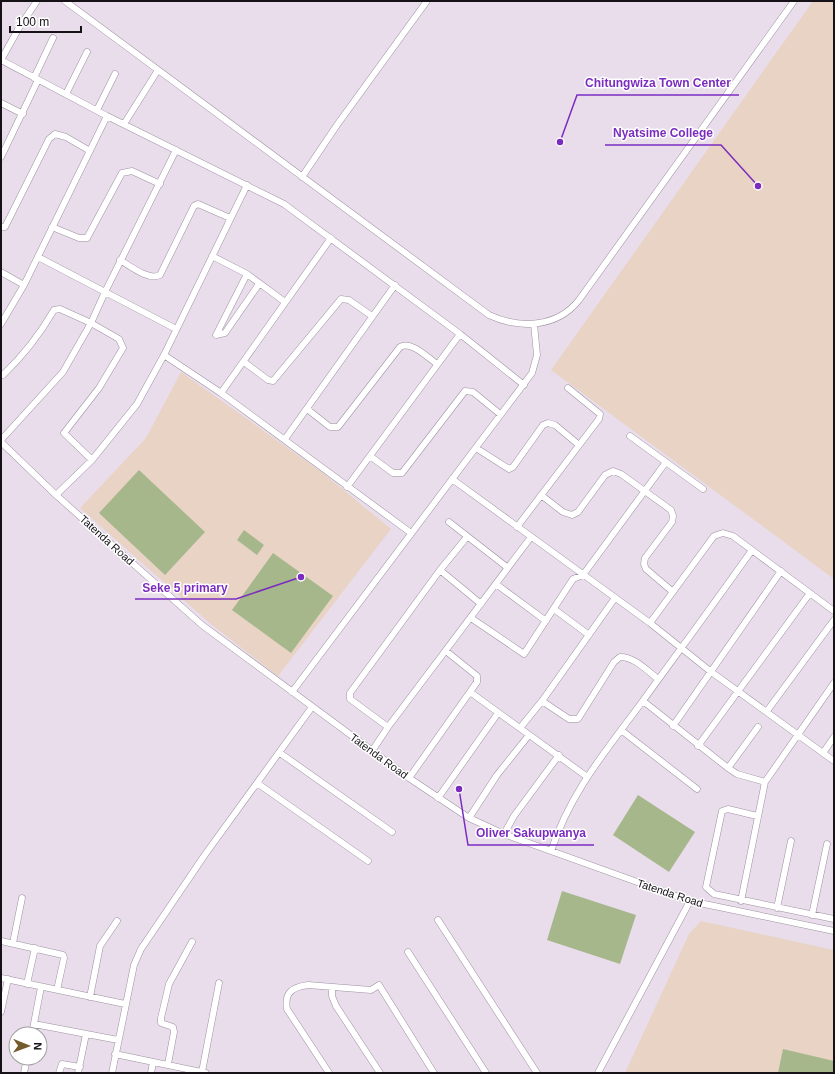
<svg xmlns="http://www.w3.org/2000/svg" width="835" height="1074" font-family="Arial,sans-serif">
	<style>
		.education { fill: #e8d3c5 }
		.green { fill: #a6b78c }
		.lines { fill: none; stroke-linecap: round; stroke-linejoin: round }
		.minor-casing { stroke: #9d92a0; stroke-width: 7 }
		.minor { stroke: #fff; stroke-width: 6 }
		.labels { text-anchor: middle; stroke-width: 3; stroke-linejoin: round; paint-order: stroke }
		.street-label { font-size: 11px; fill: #151116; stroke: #fff }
		.leader { fill: none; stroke: #7b2cbf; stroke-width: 1.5 }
		.callout-dot { fill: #7b2cbf; stroke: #fff; stroke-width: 1.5 }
		.callout-label { font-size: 12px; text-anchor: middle; font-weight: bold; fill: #7b2cbf; stroke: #fff; stroke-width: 3; stroke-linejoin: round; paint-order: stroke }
	</style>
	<rect width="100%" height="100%" fill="#e9ddec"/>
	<!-- education -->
	<path class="education" d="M813 1H834V579L551 370Z
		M181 372 323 473 391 529 278 676 212 625 80 508 146 438Z
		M701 921 834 950V1073H625L689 934Z"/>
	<!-- green -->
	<path class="green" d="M139 470 205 532 165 575 99 513Z
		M244 530 264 545 257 555 237 540Z
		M273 553 333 596 291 653 232 610Z
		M638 795 695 832 669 872 613 835Z
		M562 891 636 915 620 964 547 940Z
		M783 1049 834 1061V1073H778Z"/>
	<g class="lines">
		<!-- minor casing -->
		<g class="minor-casing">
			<path id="minor" d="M65 1 489 315C519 329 557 328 579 300L794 1
				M1 60 107 116 284 204 460 334 524 385
				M1 60 20 26 37 1
				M34 78 53 38
				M66 94 87 52
				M1 103 23 114
				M97 110 115 74
				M124 124 158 70
				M1 157 38 80
				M302 177 337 125 427 1
				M1 227H5L49 139 55 134 66 137 90 151
				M52 227 79 238H87L122 173 132 171 160 184
				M212 256 247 274 285 302
				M38 257 176 329
				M120 260C130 266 149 281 160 275L194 206 198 204 230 218
				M1 272 24 285
				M247 274 216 335 225 333 259 284
				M1 324 24 285 107 116
				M164 355 221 393 411 533
				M244 362 268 380 273 381 341 299 349 300 372 316
				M1 374 3 375C23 356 40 334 54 310L60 309 91 323 119 339 123 348 99 388 64 433 92 460
				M221 393 331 238
				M307 409 330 427H338L400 347C411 340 428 358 437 364
				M630 436 703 489
				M285 439 395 285
				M1 440 63 372 91 323 105 292 176 150
				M1 442 56 495 202 625 409 778 469 818 504 834 690 901 834 931
				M476 448 509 469 513 467 543 425 548 423 555 425 579 445
				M370 456 393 473H402L465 391 473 392 500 414
				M452 479 650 623 710 671 834 761
				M347 487 460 334
				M56 495 92 460 137 404 164 355 247 185
				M541 495 563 512 572 515 578 512 605 475 613 471 621 474 671 510 673 516 672 522 645 558 644 564 646 569 673 592
				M449 522 508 568
				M517 527 599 419 600 414 568 388
				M440 570 467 537
				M496 584 546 621
				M554 609 589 635
				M471 618 524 654 573 579 583 575 666 462
				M650 623 714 536 723 533 733 536 834 611
				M292 692 532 373 537 355 534 324
				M470 692 586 776
				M542 701 569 719H578L614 662 620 657C635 657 646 670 658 679
				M643 701 728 768 737 774 765 782
				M767 711 834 620
				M673 726 781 571
				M388 727 350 699V693L440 570 481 604
				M520 728 542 701 615 598
				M621 730 697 789
				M698 746 810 593
				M372 751 388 727 531 537
				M280 753 392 832
				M823 753 834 737
				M728 768 758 727
				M409 778 477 682V676L446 651
				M257 783 368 861
				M438 798 498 713
				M757 816 728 809 722 811 706 887 714 894 834 919
				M469 818 497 775 529 735
				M504 834 514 816 559 755
				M551 851C571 791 606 751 642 702 679 651 716 601 752 550
				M741 901 765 782 834 683
				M777 908 791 841
				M812 915 827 844
				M438 920 537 1073
				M1 941 63 955 64 958 57 990
				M13 943 22 898
				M408 952 486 1073
				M1 978 125 1004
				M27 984 35 948
				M332 988V996L336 1006 380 1073
				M90 997 100 946 117 921
				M1 1012 8 979
				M34 1024 118 1040
				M32 1034 41 987
				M115 1054 206 1073
				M168 1064 174 1032 173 1027 161 1023V1018L169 984 192 942
				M202 1072 219 983
				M24 1073 27 1058
				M59 1073 62 1064 80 1067
				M78 1073 86 1034
				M112 1073 134 965 141 949 204 856 312 707
				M151 1073 153 1062
				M329 1073 287 1009C284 992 293 987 308 985L371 990 379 985 434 1073
				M598 1073 690 901"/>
		</g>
		<!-- minor -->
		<use href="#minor" class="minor"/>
	</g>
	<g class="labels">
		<!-- street labels -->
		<g class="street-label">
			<text transform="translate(107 540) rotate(42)" y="4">Tatenda Road</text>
			<text transform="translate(379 756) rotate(36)" y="4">Tatenda Road</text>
			<text transform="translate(670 893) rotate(18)" y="4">Tatenda Road</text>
		</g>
	</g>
	<!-- callouts -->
	<path class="leader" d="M560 142L577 95H739M758 186L721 145H605M301 577L236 599H135M459 789L468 845H594"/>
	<g class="callout-dot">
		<circle cx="560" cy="142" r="4"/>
		<circle cx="758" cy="186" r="4"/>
		<circle cx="301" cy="577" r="4"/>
		<circle cx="459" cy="789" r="4"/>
	</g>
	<g class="callout-label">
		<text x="658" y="87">Chitungwiza Town Center</text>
		<text x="663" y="137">Nyatsime College</text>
		<text x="185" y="592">Seke 5 primary</text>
		<text x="531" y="837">Oliver Sakupwanya</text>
	</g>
	<!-- border -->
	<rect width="835" height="1074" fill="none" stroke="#151116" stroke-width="4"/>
	<!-- north arrow -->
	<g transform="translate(28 1046) rotate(91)"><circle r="19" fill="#ffffff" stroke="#a1a0a2"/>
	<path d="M0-3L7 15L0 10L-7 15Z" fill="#745b2c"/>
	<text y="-6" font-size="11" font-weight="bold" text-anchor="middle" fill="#151116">N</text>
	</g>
	<!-- scale -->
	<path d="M10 26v6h71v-6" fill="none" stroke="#151116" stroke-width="2"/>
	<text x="16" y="26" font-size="12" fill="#151116" stroke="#ffffff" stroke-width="3" paint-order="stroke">100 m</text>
</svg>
